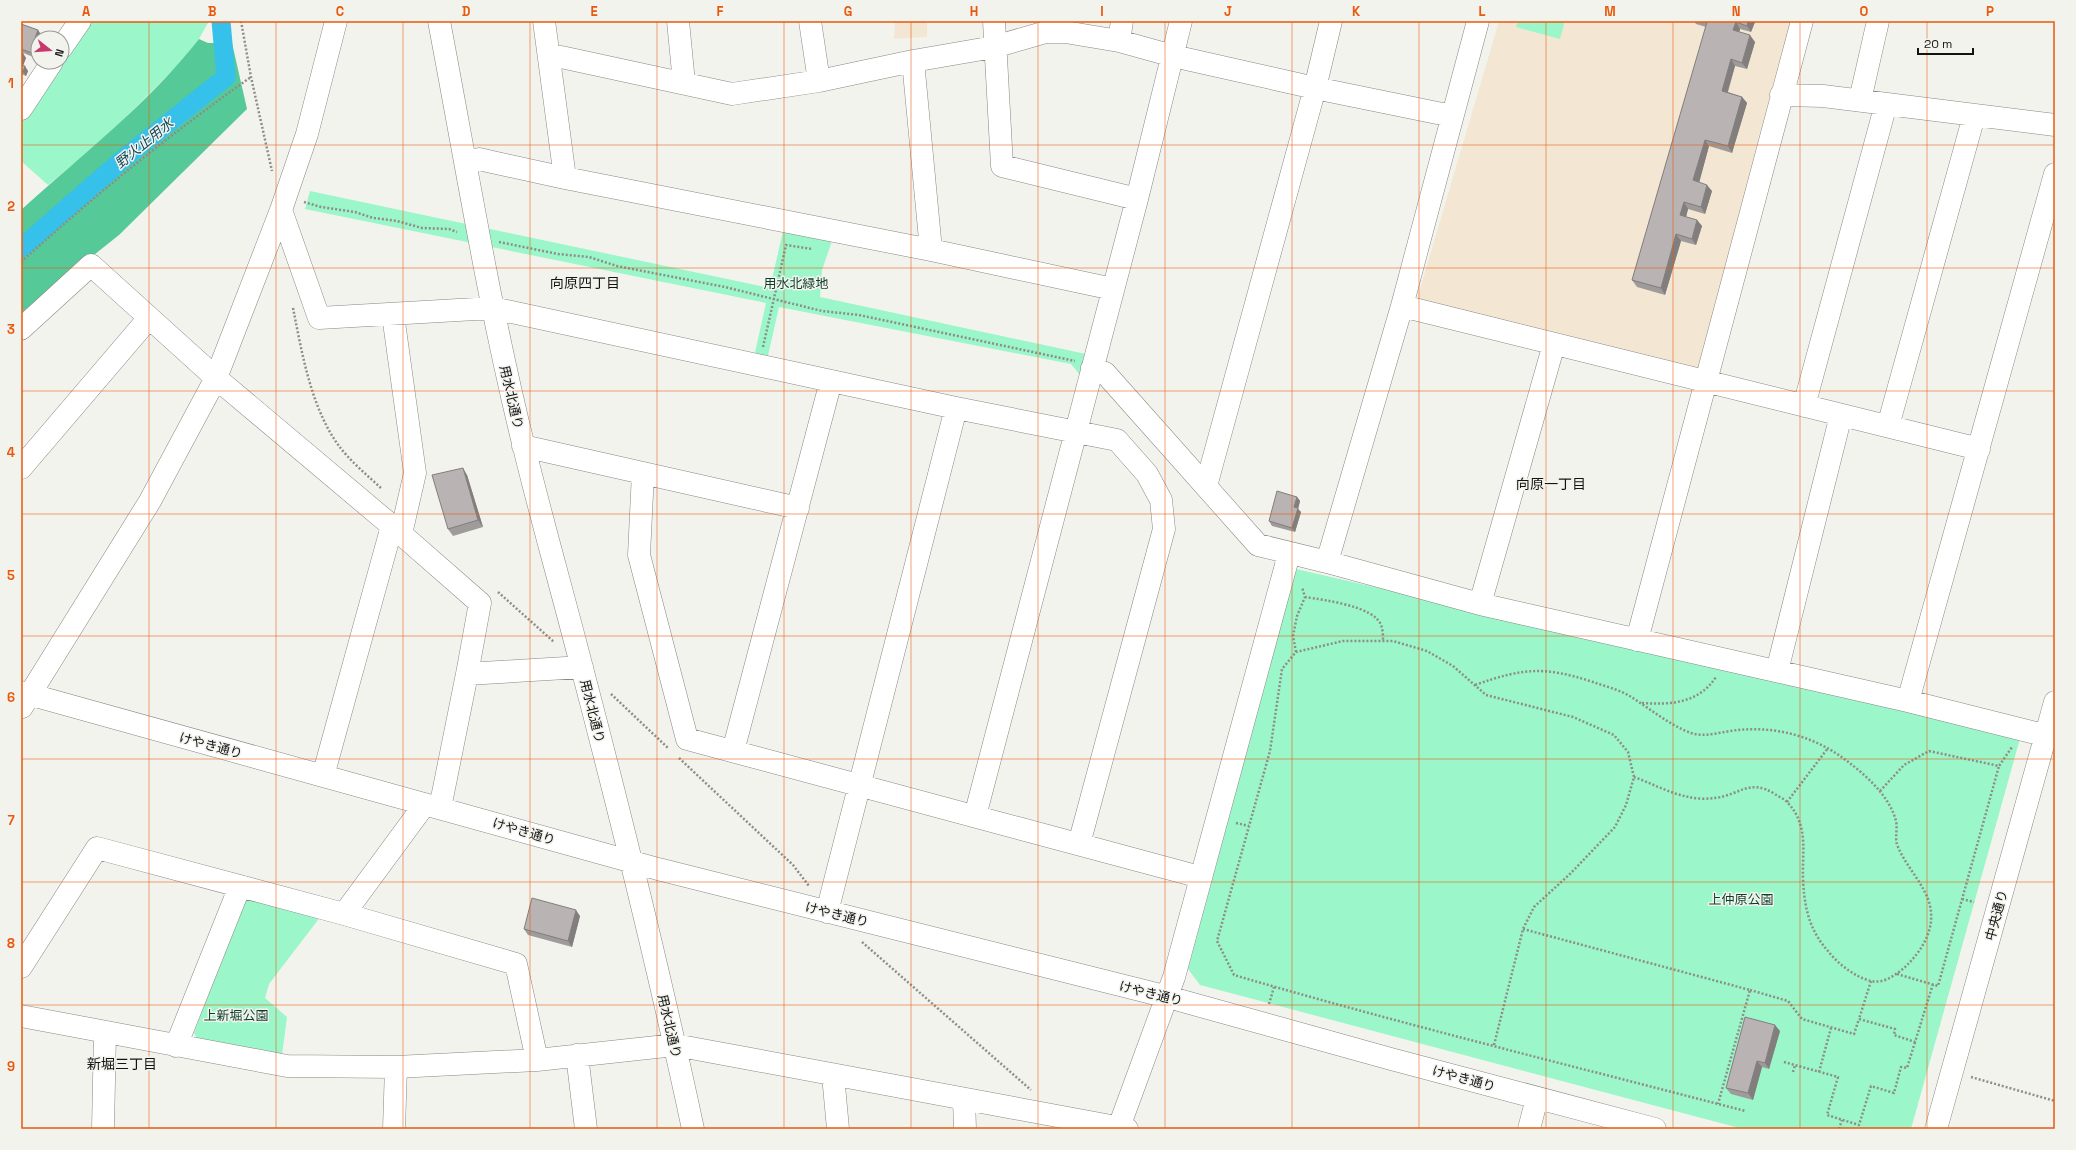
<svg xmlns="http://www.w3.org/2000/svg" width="2076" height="1150" font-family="'Space Grotesk','Noto Sans JP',sans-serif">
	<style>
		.education { fill: #f3e7d3 }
		.green { fill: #9bf6ca }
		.forest { fill: #56c998 }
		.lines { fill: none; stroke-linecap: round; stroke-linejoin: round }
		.canal { stroke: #36c1ea; stroke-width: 19 }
		.minor-casing { stroke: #888883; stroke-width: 23 }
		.path { stroke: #8d8d8a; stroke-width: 2.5; stroke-dasharray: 2 2; stroke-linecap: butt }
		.minor { stroke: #fff; stroke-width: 22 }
		.wall { fill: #9f9b9a }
		.shaded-wall { fill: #827e7d }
		.building { fill: #b9b4b3; stroke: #827e7d }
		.grid { fill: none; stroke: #e8590c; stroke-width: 1; stroke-opacity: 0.55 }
		.labels { text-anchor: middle; stroke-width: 3; stroke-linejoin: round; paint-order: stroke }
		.park-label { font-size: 13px; fill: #0d3e2b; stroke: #f3f3ee }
		.street-label { font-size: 13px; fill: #131312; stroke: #f3f3ee }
		.water-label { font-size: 14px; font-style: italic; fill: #0e4858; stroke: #f3f3ee }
		.neighbourhood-label { font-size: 14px; fill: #131312; stroke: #f3f3ee }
		.neatline { fill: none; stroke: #e8590c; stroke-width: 1.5 }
		.grid-label { font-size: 13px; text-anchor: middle; font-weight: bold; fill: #e8590c }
	</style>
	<rect width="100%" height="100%" fill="#f3f3ee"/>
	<!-- education -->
	<path class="education" d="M895 21H927V37L894 39Z
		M1499 21H1794L1701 371 1417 299Z"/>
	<!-- green -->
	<path class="green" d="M92 21H209L199 39 182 61 101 142 48 185 21 161V123Z
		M1518 21H1565L1560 39 1516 27Z
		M310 191 770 288 783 231 832 241 822 270 820 297 1086 354 1080 375 1071 364 779 307 767 360 754 357 766 303 305 209Z
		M1296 569 2021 735 1911 1129H1743L1200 985 1188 969Z
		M252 898 321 916 269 984 265 998 287 1017 282 1055 199 1042 194 1033 242 903Z"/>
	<!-- forest -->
	<path class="forest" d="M199 39 208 43H232L247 109 119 235 21 313V210C82 155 148 104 199 39Z"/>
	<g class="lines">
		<!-- canal -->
		<path class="canal" d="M21 248 122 160 226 77 221 21"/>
		<!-- minor casing -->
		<g class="minor-casing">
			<path id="minor" d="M439 21C466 163 489 306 524 447 542 521 563 594 582 668 622 821 660 974 693 1129
				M544 21 565 178
				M678 21 684 83
				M810 21 819 81
				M994 21 1002 166 1137 199
				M1119 41 1122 21
				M62 47 80 21
				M549 58 561 57 732 94 819 81 913 61 994 47 1046 32H1065L1119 41 1173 56 1315 88 1452 116
				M913 61 931 250
				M1781 95 1823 96 2055 125
				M1860 100 1878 21
				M21 109 52 62
				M466 161 479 159 492 162 565 178 931 250 1113 289
				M281 210 319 318 493 308 956 408 1117 440 1147 474 1161 500 1164 529 1079 844
				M1402 306 1979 449
				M393 315 415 473 401 534
				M21 329 91 265 216 378 392 526 480 603 467 674
				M1092 368 1105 373 1258 545 1327 562 1480 604 1908 701 2055 738
				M1804 406 1886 104
				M1888 426 1974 116
				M523 446 798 508
				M21 468 149 318
				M643 473 639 555 687 739 1200 877
				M1206 486 1315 88 1331 21
				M1327 562 1402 306 1478 21
				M1480 604 1554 344
				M1637 640 1802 21
				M1777 671 1841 415
				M21 692 658 869 1168 997 1391 1059 1655 1129
				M1908 701 2055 174
				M22 707 150 501 216 378 281 210 307 134 336 21
				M733 751 831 381
				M323 776 392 526
				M440 808 467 674 582 667
				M975 816 1137 199 1181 21
				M827 912 956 408
				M344 914 425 804
				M21 967 97 848 344 914 516 964 537 1060
				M21 1016 287 1066 396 1067 537 1060 675 1045 1127 1129
				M176 1046 240 886
				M577 1055 586 1129
				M833 1075 838 1129
				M964 1099 965 1129
				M1119 1127 1174 977 1289 554
				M103 1129 105 1032
				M394 1129 396 1067
				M1529 1129 1537 1098
				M1936 1129 2055 702"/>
		</g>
		<!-- path -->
		<path class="path" d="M241 21 251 77 272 171
			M304 202 321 207 355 212 373 218 397 221 422 228 449 229 457 232
			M499 242 558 254 589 257 617 266 725 287 822 311 859 315 1075 361
			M21 262C94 196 170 134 251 77
			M293 308C302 353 311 408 339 446 350 461 368 476 382 489
			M763 347 786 245 812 249
			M498 592 554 642
			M1305 597C1324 600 1374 606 1381 625 1383 630 1383 636 1383 641
			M1296 652 1293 636 1297 616 1305 597 1302 587
			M1475 685C1523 668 1544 666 1593 682 1604 686 1617 689 1628 695 1648 707 1669 725 1691 733 1705 738 1724 731 1738 730 1777 726 1816 737 1847 761 1867 776 1890 797 1896 821 1898 830 1894 839 1898 847 1906 866 1923 883 1929 902 1937 928 1922 951 1904 968 1895 975 1884 984 1871 981 1855 977 1838 964 1828 951 1809 930 1804 906 1803 878 1802 852 1809 826 1788 803 1785 799 1779 797 1775 794 1749 778 1740 795 1715 798 1707 799 1696 799 1689 797 1671 794 1651 783 1634 777
			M611 694 668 748
			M1642 703C1671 705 1699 703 1716 677
			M679 758 793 865 809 886
			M1880 791 1904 765 1929 751 1999 766 2012 747
			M1787 802 1828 748
			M1236 823 1249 826
			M1962 899 1974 902
			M1523 929 1750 990 1718 1104
			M862 942 1031 1090
			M1897 974 1938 986 1999 766
			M1871 981 1859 1019 1895 1029 1894 1035 1915 1042 1933 984
			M1750 990 1788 1001 1802 1019 1854 1034 1859 1019
			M1269 1004 1274 987
			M1494 1045 1523 929 1534 907 1571 873 1615 827 1626 805 1634 777 1628 752 1614 735 1573 717 1486 695 1453 666 1427 651 1393 641H1343L1296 652 1282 669 1270 751 1217 941 1234 975C1394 1022 1557 1062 1718 1104L1745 1111
			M1784 1062 1838 1077 1827 1115 1859 1125 1871 1086 1894 1093 1901 1067 1907 1068 1915 1042
			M1793 1072 1795 1065
			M1819 1072 1831 1028
			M1971 1077 2055 1101
			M1839 1129 1842 1120"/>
		<!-- minor -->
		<use href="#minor" class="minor"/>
	</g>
	<!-- wall -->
	<path class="wall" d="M1694 21H1754L1755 22 1751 32 1740 29 1739 32 1755 42 1747 69 1735 66 1728 92 1742 97 1747 103 1732 153 1709 146 1699 182 1712 191 1705 214 1688 209 1686 217 1697 220 1702 226 1696 245 1681 241 1665 295 1637 287 1632 280 1706 27 1696 24Z
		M21 24 38 30 41 35 40 38H38V59L21 52Z
		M21 53 26 58 23 66 28 71 26 76 21 74Z
		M467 475 483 527 453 536 448 529Z
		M1297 497 1300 501 1298 509 1301 512 1295 532 1272 526 1269 521Z
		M580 916 572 947 528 935 524 929Z
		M1780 1031 1769 1069 1762 1067 1753 1100 1731 1094 1726 1088Z"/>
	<!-- shaded-wall -->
	<path class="shaded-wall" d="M1748 21H1754L1755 22 1751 32 1747 26Z
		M1736 22 1740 29 1738 37 1733 30Z
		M38 30 41 35 40 38H38V42L35 38Z
		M1750 35 1755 42 1747 69 1742 63Z
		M38 46V59L35 54Z
		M23 53 26 58 22 68 21 67V59Z
		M1731 59 1735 66 1726 97 1722 91Z
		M25 66 28 71 26 76 23 72Z
		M1742 97 1747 103 1732 153 1728 146Z
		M1705 140 1709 146 1698 187 1693 180Z
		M1707 185 1712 191 1705 214 1701 207Z
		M1684 202 1688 209 1685 221 1680 215Z
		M1697 220 1702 226 1696 245 1692 239Z
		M1676 234 1681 241 1665 295 1661 288Z
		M463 468 467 475 483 527 478 520Z
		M1297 497 1300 501 1298 509 1301 512 1295 532 1292 528 1294 507Z
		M576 910 580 916 572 947 568 941Z
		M1775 1025 1780 1031 1769 1069 1765 1063Z
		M1757 1061 1762 1067 1753 1100 1748 1093Z"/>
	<!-- building -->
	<path class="building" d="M1704 21H1748L1747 26 1736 22 1733 30 1750 35 1742 63 1731 59 1722 91 1742 97 1728 146 1705 140 1693 180 1707 185 1701 207 1684 202 1680 215 1697 220 1692 239 1676 234 1661 288 1632 280 1707 22Z
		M21 24 38 30 35 38 38 39V46L35 54 21 49Z
		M21 53H23L21 59Z
		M21 65 25 66 23 72 21 71Z
		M463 468 478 520 448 529 432 475Z
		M1277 491 1297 497 1294 507 1298 508 1292 528 1269 521Z
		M532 898 576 910 568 941 524 929Z
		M1745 1017 1775 1025 1765 1063 1757 1061 1748 1093 1726 1088Z"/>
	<!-- grid -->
	<path class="grid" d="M149 21V1129M276 21V1129M403 21V1129M530 21V1129M657 21V1129M784 21V1129M911 21V1129M1038 21V1129M1165 21V1129M1292 21V1129M1419 21V1129M1546 21V1129M1673 21V1129M1800 21V1129M1927 21V1129M21 145H2055M21 268H2055M21 391H2055M21 514H2055M21 636H2055M21 759H2055M21 882H2055M21 1005H2055"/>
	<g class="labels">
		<!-- park labels -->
		<g class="park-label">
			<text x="796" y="288">用水北緑地</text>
			<text x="1741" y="904">上仲原公園</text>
			<text x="236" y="1020">上新堀公園</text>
		</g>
		<!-- street labels -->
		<g class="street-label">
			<text transform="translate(512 397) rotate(77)" y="5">用水北通り</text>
			<text transform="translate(593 711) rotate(76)" y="5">用水北通り</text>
			<text transform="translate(211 745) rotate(15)" y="5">けやき通り</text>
			<text transform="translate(524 831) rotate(16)" y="5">けやき通り</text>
			<text transform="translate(837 914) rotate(14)" y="5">けやき通り</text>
			<text transform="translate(1996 915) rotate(-75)" y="5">中央通り</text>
			<text transform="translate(1151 993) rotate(14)" y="5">けやき通り</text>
			<text transform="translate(670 1026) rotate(77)" y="5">用水北通り</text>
			<text transform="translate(1464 1078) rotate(15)" y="5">けやき通り</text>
		</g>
		<!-- water labels -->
		<g class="water-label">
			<text transform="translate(144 143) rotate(-39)" y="5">野火止用水</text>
		</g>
		<!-- neighbourhood labels -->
		<g class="neighbourhood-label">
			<text x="585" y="288">向原四丁目</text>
			<text x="1551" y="489">向原一丁目</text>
			<text x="122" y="1069">新堀三丁目</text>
		</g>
	</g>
	<!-- border -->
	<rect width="2076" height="1150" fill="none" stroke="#f3f3ee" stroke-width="44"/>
	<!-- north arrow -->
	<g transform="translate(50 50) rotate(107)"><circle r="19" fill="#f3f3ee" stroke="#999996"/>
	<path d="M0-3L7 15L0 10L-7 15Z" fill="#c5396e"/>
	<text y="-6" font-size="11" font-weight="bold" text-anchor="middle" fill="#131312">N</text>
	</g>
	<!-- scale -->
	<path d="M1918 48v6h55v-6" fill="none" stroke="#131312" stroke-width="2"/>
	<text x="1924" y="48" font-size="12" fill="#131312" stroke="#f3f3ee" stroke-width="3" paint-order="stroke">20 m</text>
	<rect x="22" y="22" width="2032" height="1106" class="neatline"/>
	<g class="grid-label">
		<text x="86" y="16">A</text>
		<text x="212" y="16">B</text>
		<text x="340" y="16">C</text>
		<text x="466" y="16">D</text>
		<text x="594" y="16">E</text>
		<text x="720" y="16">F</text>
		<text x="848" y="16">G</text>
		<text x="974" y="16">H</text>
		<text x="1102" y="16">I</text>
		<text x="1228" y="16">J</text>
		<text x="1356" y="16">K</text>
		<text x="1482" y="16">L</text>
		<text x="1610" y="16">M</text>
		<text x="1736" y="16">N</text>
		<text x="1864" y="16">O</text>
		<text x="1990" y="16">P</text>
		<text x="11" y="88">1</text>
		<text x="11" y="211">2</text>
		<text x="11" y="334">3</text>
		<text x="11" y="457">4</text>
		<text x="11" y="580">5</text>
		<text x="11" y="702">6</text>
		<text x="11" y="825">7</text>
		<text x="11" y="948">8</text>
		<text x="11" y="1071">9</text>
	</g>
</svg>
